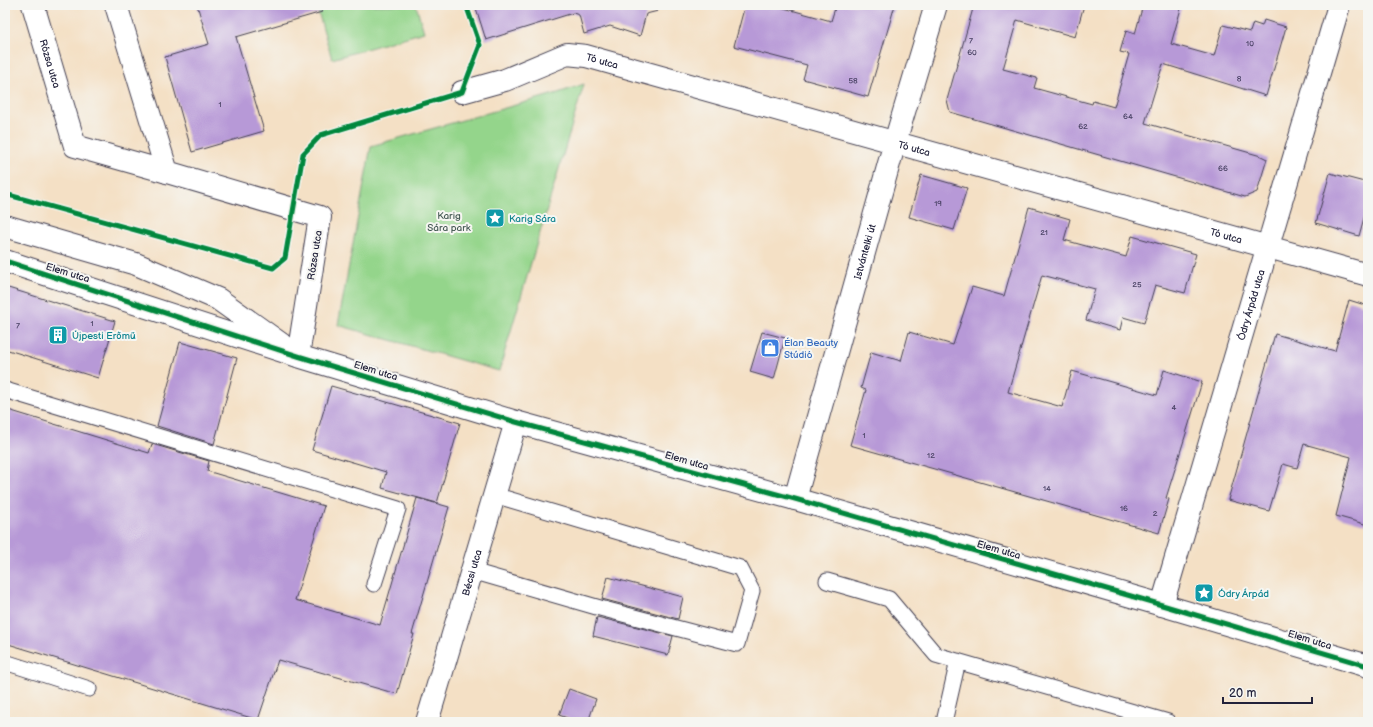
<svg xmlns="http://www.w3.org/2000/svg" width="1373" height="727" font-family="'Balsamiq Sans',sans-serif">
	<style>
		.green { fill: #94d58b; stroke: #5b7c63 }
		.building { fill: #b799d7 }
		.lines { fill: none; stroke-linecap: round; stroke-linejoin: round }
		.lane-casing { stroke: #423e50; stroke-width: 17 }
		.street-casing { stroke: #423e50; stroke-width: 24 }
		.secondary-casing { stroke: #423e50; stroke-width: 24 }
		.lane { stroke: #fff; stroke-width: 15 }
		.street { stroke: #fff; stroke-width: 22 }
		.secondary { stroke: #fff; stroke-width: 22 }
		.cycleway-casing { stroke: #f6f6f2; stroke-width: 8 }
		.cycleway { stroke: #00873e; stroke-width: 5 }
		.labels { text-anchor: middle; stroke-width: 4; stroke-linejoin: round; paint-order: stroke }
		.number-label { font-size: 8px; fill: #474062 }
		.street-label { font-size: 10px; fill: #22223b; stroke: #f6f6f2 }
		.park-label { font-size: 10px; fill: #445853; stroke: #f6f6f2 }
		.culture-label { font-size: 10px; fill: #0d838f; stroke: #f6f6f2; text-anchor: start }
		.shop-label { font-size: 10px; fill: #366cbe; stroke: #f6f6f2; text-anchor: start }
	</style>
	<rect width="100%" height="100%" fill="#f6f6f2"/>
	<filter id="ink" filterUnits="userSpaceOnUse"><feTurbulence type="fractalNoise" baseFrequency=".025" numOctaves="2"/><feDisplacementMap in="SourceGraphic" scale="8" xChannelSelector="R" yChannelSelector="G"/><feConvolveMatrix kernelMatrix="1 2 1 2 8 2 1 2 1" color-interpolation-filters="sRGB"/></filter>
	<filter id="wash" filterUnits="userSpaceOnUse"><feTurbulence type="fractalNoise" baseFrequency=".012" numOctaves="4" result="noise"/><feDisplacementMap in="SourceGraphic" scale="16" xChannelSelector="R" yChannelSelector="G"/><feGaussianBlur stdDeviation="0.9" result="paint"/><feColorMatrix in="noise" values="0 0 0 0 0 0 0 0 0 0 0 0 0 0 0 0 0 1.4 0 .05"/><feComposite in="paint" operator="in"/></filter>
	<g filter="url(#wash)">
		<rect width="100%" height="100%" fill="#f4e0c5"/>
		<!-- green -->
		<path class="green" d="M316 5H416L424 32 332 59Z
			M584 84 499 371 338 325 371 146 558 93Z"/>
		<g id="blocks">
			<!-- building -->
			<path class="building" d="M197 5H321L322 12 236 37 264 131 192 152 165 57 209 44Z
				M475 5H658V11L646 14 640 36 610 26 584 34 579 15 573 13 486 40Z
				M745 5H773L831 21 836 5H895L868 97 803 79 807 65 734 46Z
				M974 5H1084L1075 37 1017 20 1003 69 1037 78 1034 88 1092 104 1093 101 1114 107 1129 54 1120 52 1126 31 1135 34 1143 5H1182L1171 44 1214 56 1223 25 1250 32 1253 23 1262 26 1264 20 1286 27 1266 96 1163 64 1145 123 1261 156 1267 159 1257 192 1245 197 950 112 947 100Z
				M1330 173 1368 183V203L1359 236 1316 223Z
				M921 175 967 188 954 230 909 217Z
				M1029 207 1070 219 1064 240 1126 257 1132 236 1196 254 1185 293 1155 285 1144 323 1123 317 1120 330 1086 320 1095 289 1042 275 1008 392 1062 407 1072 371 1157 395 1164 370 1202 382 1166 498 1169 499 1159 533 850 445 866 390 861 388 871 352 901 361 909 332 953 345 972 287 1004 296Z
				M5 287 115 321 98 378 5 349Z
				M1349 300 1368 306V525L1336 516 1351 457 1304 444 1297 468 1283 464 1269 511 1228 500 1275 334 1335 351Z
				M762 332 785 338 774 379 750 372Z
				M180 342 237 358 214 444 157 426Z
				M331 386 460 423 437 503 382 488 386 472 312 450Z
				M5 409 149 453 152 444 209 461 207 471 324 506 295 600 380 625 417 498 449 507 412 634H414L397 694 278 660 258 720 5 643Z
				M608 577 683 597 678 619 602 599Z
				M597 617 673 636 668 655 593 636Z
				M569 689 596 699 588 722H578L559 715Z"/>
		</g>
	</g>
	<g filter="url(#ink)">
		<use href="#blocks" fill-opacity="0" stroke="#423e50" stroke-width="1"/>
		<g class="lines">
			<!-- lane casing -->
			<g class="lane-casing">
				<path id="lane" d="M5 390 398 509 374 584
					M472 571 600 608 737 644 752 591 740 568 494 495
					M827 581 889 599 936 655 1168 722
					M5 662 89 689
					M944 722 958 661"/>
			</g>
			<!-- street casing -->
			<g class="street-casing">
				<g id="street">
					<path id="s1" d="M33 5 75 146 167 172"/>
					<path d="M116 5 167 172 320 217 298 356"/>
					<path id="s2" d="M462 92 505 80 567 54 586 56 1368 275"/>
					<path id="s3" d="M795 499 895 142 936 5"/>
					<path id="s4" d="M1162 605 1339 5"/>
					<path id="s5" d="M427 722 516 422"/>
				</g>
			</g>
			<!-- secondary casing -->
			<g class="secondary-casing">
				<path id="secondary" d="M5 226 136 264 218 299 281 344
					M5 261 298 356 516 422 795 499 1162 605 1368 666"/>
			</g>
			<!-- lane -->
			<use href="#lane" class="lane"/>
			<!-- street -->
			<use href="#street" class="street"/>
			<!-- secondary -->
			<use href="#secondary" class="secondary"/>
			<!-- cycleway casing -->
			<g class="cycleway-casing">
				<path id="cycleway" d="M5 194 273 268 285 258 303 154 321 135 462 92 480 45 466 5
					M5 261 298 356 516 422 795 499 1162 605 1368 666"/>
			</g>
			<!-- cycleway -->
			<use href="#cycleway" class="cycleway"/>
		</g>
	</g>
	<!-- icons -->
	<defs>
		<g id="sight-square" transform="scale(1)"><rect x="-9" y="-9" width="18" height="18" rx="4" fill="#0f9aa8" stroke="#f6f6f2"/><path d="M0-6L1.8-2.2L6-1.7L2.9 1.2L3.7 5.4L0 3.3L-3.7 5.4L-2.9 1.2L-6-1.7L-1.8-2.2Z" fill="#fff"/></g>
		<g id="building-square" transform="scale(1)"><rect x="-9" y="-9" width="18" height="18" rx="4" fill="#0f9aa8" stroke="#f6f6f2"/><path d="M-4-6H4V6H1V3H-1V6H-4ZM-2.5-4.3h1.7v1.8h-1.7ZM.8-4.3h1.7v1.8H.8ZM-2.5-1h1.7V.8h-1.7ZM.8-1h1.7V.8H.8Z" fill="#fff"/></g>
		<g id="shop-square" transform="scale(1)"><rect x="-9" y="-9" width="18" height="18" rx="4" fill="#3f7fe0" stroke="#f6f6f2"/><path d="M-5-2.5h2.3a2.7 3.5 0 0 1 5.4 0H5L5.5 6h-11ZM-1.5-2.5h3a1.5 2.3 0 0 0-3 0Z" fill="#fff"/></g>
	</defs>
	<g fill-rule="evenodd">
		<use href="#sight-square" x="495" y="218"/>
		<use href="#building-square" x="58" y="335"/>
		<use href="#shop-square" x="770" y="348"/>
		<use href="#sight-square" x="1204" y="593"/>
	</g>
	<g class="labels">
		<!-- number labels -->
		<g class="number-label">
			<text x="971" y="43">7</text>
			<text x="1250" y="46">10</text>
			<text x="972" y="55">60</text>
			<text x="1239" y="81">8</text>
			<text x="853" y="83">58</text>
			<text x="220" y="107">1</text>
			<text x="1128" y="119">64</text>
			<text x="1083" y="129">62</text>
			<text x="1223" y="171">66</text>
			<text x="938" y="206">19</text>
			<text x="1044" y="235">21</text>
			<text x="1137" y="287">25</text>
			<text x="92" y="326">1</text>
			<text x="18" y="328">7</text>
			<text x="1174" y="410">4</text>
			<text x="864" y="438">1</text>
			<text x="931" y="458">12</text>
			<text x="1047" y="491">14</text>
			<text x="1124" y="511">16</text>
			<text x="1155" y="516">2</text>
		</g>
		<!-- street labels -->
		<g class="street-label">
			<text dy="4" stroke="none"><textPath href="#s2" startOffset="148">Tó utca</textPath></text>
			<text dy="4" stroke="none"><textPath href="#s1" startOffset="61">Rózsa utca</textPath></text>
			<text dy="4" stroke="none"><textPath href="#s2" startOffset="472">Tó utca</textPath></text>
			<text dy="4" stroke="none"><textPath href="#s2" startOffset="796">Tó utca</textPath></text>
			<text dy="4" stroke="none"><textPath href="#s3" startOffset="257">Istvántelki út</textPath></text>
			<text transform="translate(314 255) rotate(-81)" y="4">Rózsa utca</text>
			<text transform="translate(68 272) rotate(17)" y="4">Elem utca</text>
			<text dy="4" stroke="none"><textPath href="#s4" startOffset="313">Ódry Árpád utca</textPath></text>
			<text transform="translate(376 370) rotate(17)" y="4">Elem utca</text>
			<text transform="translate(687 460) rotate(16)" y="4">Elem utca</text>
			<text transform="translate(999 549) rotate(16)" y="4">Elem utca</text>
			<text dy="4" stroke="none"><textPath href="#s5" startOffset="156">Bécsi utca</textPath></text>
			<text transform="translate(1310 639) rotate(17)" y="4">Elem utca</text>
		</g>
		<!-- park labels -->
		<g class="park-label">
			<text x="449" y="219">Karig<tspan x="449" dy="12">Sára park</tspan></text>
		</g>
		<!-- culture labels -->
		<g class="culture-label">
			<text x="509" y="222">Karig Sára</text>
			<text x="72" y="339">Újpesti Erőmű</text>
			<text x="1218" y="597">Ódry Árpád</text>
		</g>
		<!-- shop labels -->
		<g class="shop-label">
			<text x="784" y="346">Élan Beauty<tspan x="784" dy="12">Stúdió</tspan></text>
		</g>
	</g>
	<!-- margin -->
	<rect width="1373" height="727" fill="none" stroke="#f6f6f2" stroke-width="20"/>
	<!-- scale -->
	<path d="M1223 697v6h89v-6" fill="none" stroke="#22223b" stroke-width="2"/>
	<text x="1229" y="697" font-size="12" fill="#22223b" stroke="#f6f6f2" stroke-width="3" paint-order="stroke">20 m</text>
</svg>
